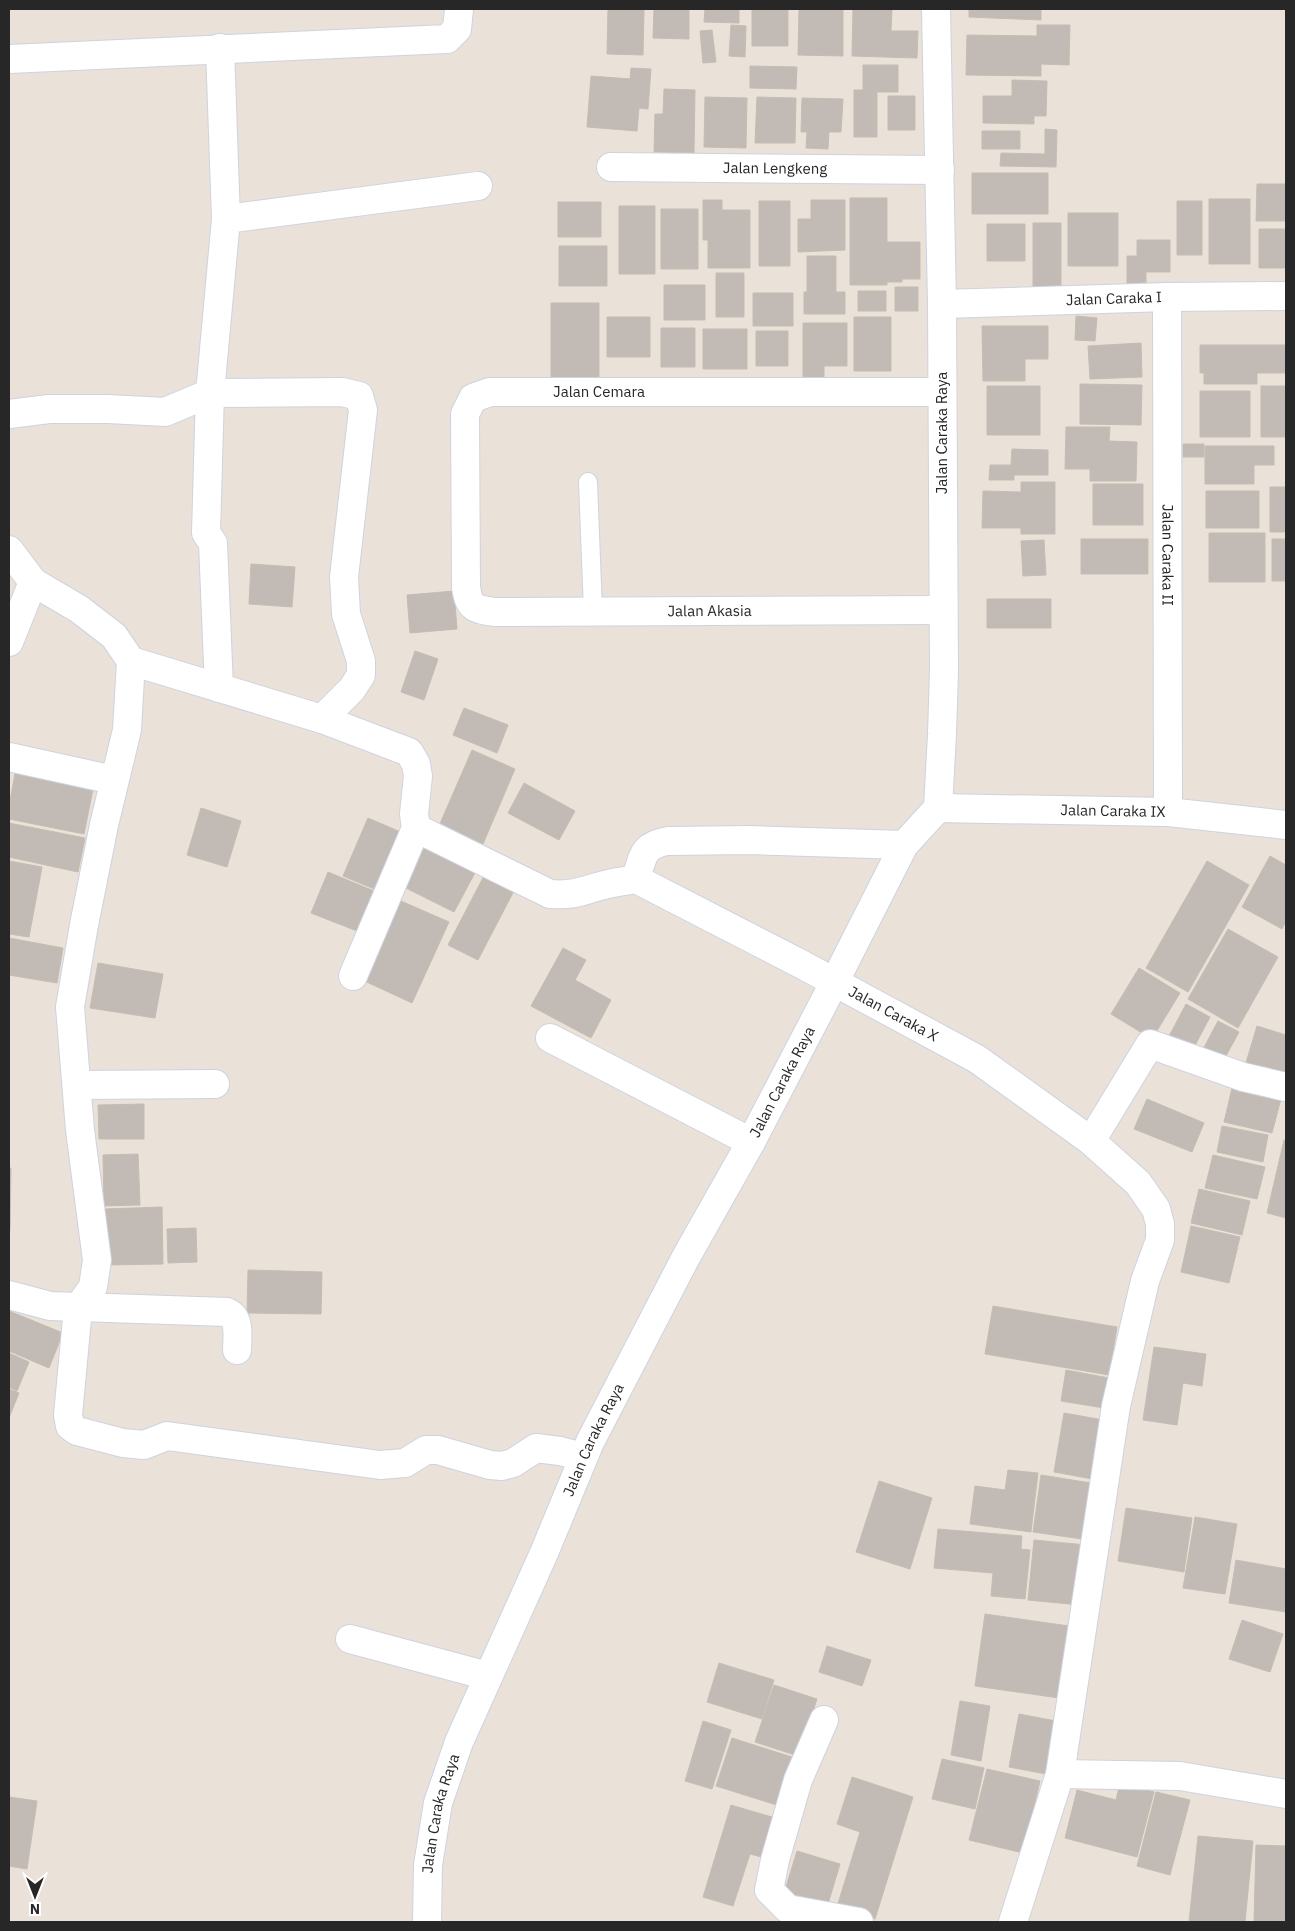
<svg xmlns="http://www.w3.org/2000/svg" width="1295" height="1931" font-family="'IBM Plex Sans',sans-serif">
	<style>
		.building { fill: #c2bbb5; stroke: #c5bdb2 }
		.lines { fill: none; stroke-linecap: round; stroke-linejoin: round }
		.lane-casing { stroke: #ced3e0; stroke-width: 20 }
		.street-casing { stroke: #ced3e0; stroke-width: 30 }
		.lane { stroke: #fff; stroke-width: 18 }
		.street { stroke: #fff; stroke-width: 28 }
		.labels { text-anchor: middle; stroke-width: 5; stroke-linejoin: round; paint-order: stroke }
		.street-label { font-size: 15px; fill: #272727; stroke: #fff }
	</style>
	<rect width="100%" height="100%" fill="#eae1d8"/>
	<!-- building -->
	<path class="building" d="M608 9H644L643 55 607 54Z
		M654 9H689V39L653 38Z
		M705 9H739V23L704 22Z
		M752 9H788V46H752Z
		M799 9H843V56L798 55Z
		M853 9H892L891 31H918L917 58 852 56Z
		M969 9H1041V20L969 17Z
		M731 25 746 26 745 57 729 56Z
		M1037 25H1070L1069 65 1041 64V76L966 75 967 35 1037 36Z
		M712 30 716 62 703 63 700 31Z
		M863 65H898V92H877V137H854V90H863Z
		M750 66 797 67 796 89 750 88Z
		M631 68 651 69 648 109 639 108 637 131 587 127 591 76 630 79Z
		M1012 80 1047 81 1046 116H1034V124L983 123V96H1012Z
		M664 89 695 90 694 153 654 152 655 114H663Z
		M888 96H915V130H888Z
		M705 97 747 98 746 148 704 147Z
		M757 97 796 98 795 143H755Z
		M802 98 843 99 841 132H829L828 149 806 148 807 132H801Z
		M1045 129 1057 130 1056 167 1000 166 1001 153 1045 154Z
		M982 131H1020V149H982Z
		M972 173H1048V214H972Z
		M1257 184H1286V221H1256Z
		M850 198H887V242H920V279H902V282H887V285H850Z
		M1209 199H1250V264H1209Z
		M703 200H722V210H750V268H708V240H703Z
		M811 200H845V250L798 252V219H811Z
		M759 201H790V266H759Z
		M1177 201H1202V255H1177Z
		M558 202H601V237H558Z
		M619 206H655V274H619Z
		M661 209H698V269H661Z
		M1068 213H1118V266H1068Z
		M1033 223H1061V287H1033Z
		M987 224H1025V261H987Z
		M1259 229H1286V268H1259Z
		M1137 240H1170V272H1146V287H1127V256H1137Z
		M559 246H607V286H559Z
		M807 256H836V292H845V314H804V292H807Z
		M716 273H744V317H716Z
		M664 285H705V320H664Z
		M895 287H918V311H895Z
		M858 291H886V311H858Z
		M753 293H793V326H753Z
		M551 303H599V382H551Z
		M1076 316 1097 318 1095 341 1075 340Z
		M607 317H650V357H607Z
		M854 317H891V371H854Z
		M803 323H847V366H824V384H803Z
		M982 326H1048V359H1025V381H983Z
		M661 328H695V367H661Z
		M703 329H747V369H703Z
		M756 331H788V366H756Z
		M1141 343 1142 377 1090 379 1088 346Z
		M1200 345H1286V373H1257V384H1204V373H1200Z
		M1080 384 1142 385 1141 425 1080 424Z
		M987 386H1040V435H987Z
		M1261 386H1285V437H1261Z
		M1200 391H1250V437H1200Z
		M1066 427H1110L1109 441 1137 442 1136 481H1090V469H1065Z
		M1183 444H1204V457H1183Z
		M1205 446H1274V465H1254V484H1205Z
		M1012 449 1048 450V475H1014V480H989L990 465H1011Z
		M1021 482H1055V534H1021V528H982L983 491 1021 492Z
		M1093 484H1143V525H1093Z
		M1270 487H1286V532H1270Z
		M1206 491H1259V528H1206Z
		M1209 533H1265V582H1209Z
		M1081 539H1148V574H1081Z
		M1272 539H1286V581H1272Z
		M1044 540 1046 575 1023 576 1021 541Z
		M251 564 295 567 292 607 249 604Z
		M454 591 457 629 410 633 407 595Z
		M987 599H1051V628H987Z
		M415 651 438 659 424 700 401 692Z
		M464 708 508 725 497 753 453 735Z
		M472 750 515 769 483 844 439 826Z
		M16 768 94 784 84 834 9 819V806Z
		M524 783 575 811 559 840 508 813Z
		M201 808 241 821 227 867 187 855Z
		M368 818 403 833 379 891 343 876Z
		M9 823 85 838 78 872 9 857Z
		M426 841 478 867 454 912 402 886Z
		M1270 856 1286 865V921L1282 929 1242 907Z
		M9 861 42 867 29 937 9 934Z
		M1207 861 1249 885 1188 992 1146 968Z
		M328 872 374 891 357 931 311 913Z
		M486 872 516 887 478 960 448 945Z
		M394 898 449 922 412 1003 358 978Z
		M1228 929 1278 957 1238 1028 1188 999Z
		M9 938 63 948 57 983 9 975Z
		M563 948 586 960 575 980 611 1000 591 1038 531 1006Z
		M98 963 163 974 155 1018 90 1008Z
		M1139 968 1180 993 1152 1039 1111 1014Z
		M1186 1004 1210 1017 1191 1053 1167 1040Z
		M1218 1021 1239 1032 1220 1067 1199 1057Z
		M1257 1026 1286 1035V1079L1245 1066Z
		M1234 1080 1283 1091 1272 1133 1224 1122Z
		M1147 1099 1204 1123 1192 1152 1134 1129Z
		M144 1104V1139H99L98 1105Z
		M1222 1126 1268 1135 1263 1162 1217 1152Z
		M1284 1140 1286 1141V1218L1267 1213Z
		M138 1154 140 1205 104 1206 103 1155Z
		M1213 1155 1265 1167 1257 1199 1205 1188Z
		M9 1168H11L10 1231H9Z
		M1199 1189 1250 1201 1242 1235 1191 1223Z
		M162 1207 163 1264 106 1265 105 1209Z
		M1191 1226 1240 1237 1229 1283 1181 1272Z
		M196 1228 197 1262 168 1263 167 1229Z
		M248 1270 322 1272 321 1314 247 1313Z
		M993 1306 1117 1327 1109 1375 985 1354Z
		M9 1311 63 1333 49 1368 9 1351Z
		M1154 1347 1206 1354 1202 1386 1183 1383 1177 1425 1143 1420Z
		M9 1353 29 1362 17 1391 9 1387Z
		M1066 1370 1109 1378 1104 1408 1061 1401Z
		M9 1389 19 1393 9 1418Z
		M1064 1413 1109 1421 1098 1480 1054 1472Z
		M1008 1470 1038 1473 1031 1532 970 1524 975 1486 1005 1490Z
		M1041 1475 1097 1484 1089 1540 1033 1532Z
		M879 1481 932 1498 910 1569 856 1552Z
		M1126 1508 1192 1518 1184 1572 1118 1561Z
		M1195 1517 1237 1524 1225 1594 1183 1588Z
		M938 1529 1022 1536 1021 1549 1030 1550 1025 1599 991 1596 993 1573 934 1568Z
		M1034 1540 1086 1545 1080 1605 1028 1600Z
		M1236 1560 1286 1569V1612L1229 1603Z
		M985 1614 1069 1626 1059 1698 975 1686Z
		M1242 1620 1283 1634 1270 1672 1229 1659Z
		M827 1646 871 1660 862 1686 819 1672Z
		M719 1663 774 1680 762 1719 707 1702Z
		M774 1685 817 1699 798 1756 755 1742Z
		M960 1701 990 1706 981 1761 951 1755Z
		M1019 1714 1056 1721 1046 1774 1009 1767Z
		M703 1721 731 1730 712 1789 685 1781Z
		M732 1738 798 1759 783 1807 716 1786Z
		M942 1759 984 1768 975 1809 932 1799Z
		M987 1769 1040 1781 1023 1853 969 1840Z
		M852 1777 913 1797 875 1919 837 1907 860 1832 837 1824Z
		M1120 1783 1154 1792 1137 1857 1065 1838 1077 1790 1116 1800Z
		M1156 1792 1190 1800 1170 1875 1137 1866Z
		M9 1797 37 1801 27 1869 9 1866Z
		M731 1805 782 1820 769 1859 750 1854 733 1906 703 1897Z
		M1198 1836 1253 1841 1245 1922H1189Z
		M1256 1845 1286 1846V1922H1254Z
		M797 1851 840 1864 825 1914 782 1900Z"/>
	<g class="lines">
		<!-- lane casing -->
		<g class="lane-casing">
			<path id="lane" d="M588 482 593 611"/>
		</g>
		<!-- street casing -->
		<g class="street-casing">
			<g id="street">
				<path d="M220 48 226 219"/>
				<path d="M9 59 447 39 457 29 459 9"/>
				<path id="s1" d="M611 167 940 170"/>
				<path id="s2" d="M1167 297 1168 812"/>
				<path id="s3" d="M942 304 1167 297 1286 296"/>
				<path id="s4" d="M942 392H490L473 398 465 414 466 587C469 608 474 609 495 612L942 610"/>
				<path d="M9 414 49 409H108L165 412 210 393 206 533 213 543 219 688"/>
				<path d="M9 550 33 582 79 609 114 636 131 661 127 730 104 825 84 925 70 1007 80 1130 97 1260 93 1287 78 1308 68 1415 70 1426 77 1431 123 1443 144 1445 167 1436 380 1465 405 1463 426 1450H438L490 1465 502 1466 513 1463 536 1448 560 1451 583 1457"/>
				<path d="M9 642 33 582"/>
				<path d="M131 661 322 719 409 752 416 764 418 776 414 814 416 828 550 894C577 896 583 890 608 884 617 882 626 881 636 879"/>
				<path d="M322 719 352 689 361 675V661L346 614 344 577 363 410 359 396 342 392 210 393 226 219 478 186"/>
				<path d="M9 757 114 780"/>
				<path id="s5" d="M938 808 1168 812 1286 825"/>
				<path id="s6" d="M904 845 749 840 668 841C642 845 643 857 636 879L801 964 977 1059 1091 1141 1138 1183 1156 1209 1160 1224V1240L1145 1281 1116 1406 1060 1774 1013 1922"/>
				<path d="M353 976 416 828"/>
				<path d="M550 1038 751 1142"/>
				<path d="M77 1085 215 1084"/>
				<path d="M1091 1141 1150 1044 1243 1077 1286 1087"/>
				<path d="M9 1295 50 1306 227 1312C241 1318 237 1337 237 1350"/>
				<path d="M350 1639 488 1676"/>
				<path d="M824 1720 798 1780 775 1860 769 1890 788 1909 859 1922"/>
				<path d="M1060 1774 1180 1776 1286 1794"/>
				<path id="s7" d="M427 1922 428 1865 438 1803 459 1742 544 1553 590 1442 686 1257 751 1142 834 983 904 845 938 808 942 734 944 671 942 304 936 9"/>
			</g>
		</g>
		<!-- lane -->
		<use href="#lane" class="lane"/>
		<!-- street -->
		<use href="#street" class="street"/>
	</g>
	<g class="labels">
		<!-- street labels -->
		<g class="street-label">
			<text dy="5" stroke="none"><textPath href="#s1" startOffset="164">Jalan Lengkeng</textPath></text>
			<text dy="5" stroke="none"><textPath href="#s3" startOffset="172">Jalan Caraka I</textPath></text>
			<text x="599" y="397">Jalan Cemara</text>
			<text transform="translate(942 433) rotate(-90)" y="5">Jalan Caraka Raya</text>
			<text dy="5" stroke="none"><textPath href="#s2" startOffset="258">Jalan Caraka II</textPath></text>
			<text dy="5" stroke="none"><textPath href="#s4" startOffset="919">Jalan Akasia</textPath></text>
			<text dy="5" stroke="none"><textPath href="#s5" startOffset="175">Jalan Caraka IX</textPath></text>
			<text dy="5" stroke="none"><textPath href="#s6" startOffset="581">Jalan Caraka X</textPath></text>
			<text dy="5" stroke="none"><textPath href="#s7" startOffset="920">Jalan Caraka Raya</textPath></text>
			<text dy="5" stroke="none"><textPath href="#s7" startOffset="515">Jalan Caraka Raya</textPath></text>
			<text dy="5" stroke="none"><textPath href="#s7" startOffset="110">Jalan Caraka Raya</textPath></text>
		</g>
	</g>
	<!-- border -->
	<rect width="1295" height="1931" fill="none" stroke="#272727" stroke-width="20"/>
	<!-- north arrow -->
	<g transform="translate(35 1896) rotate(180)" stroke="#ffffff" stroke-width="4" paint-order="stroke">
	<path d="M0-4L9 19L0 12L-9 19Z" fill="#272727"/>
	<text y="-8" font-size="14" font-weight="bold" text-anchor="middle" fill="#272727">N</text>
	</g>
</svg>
